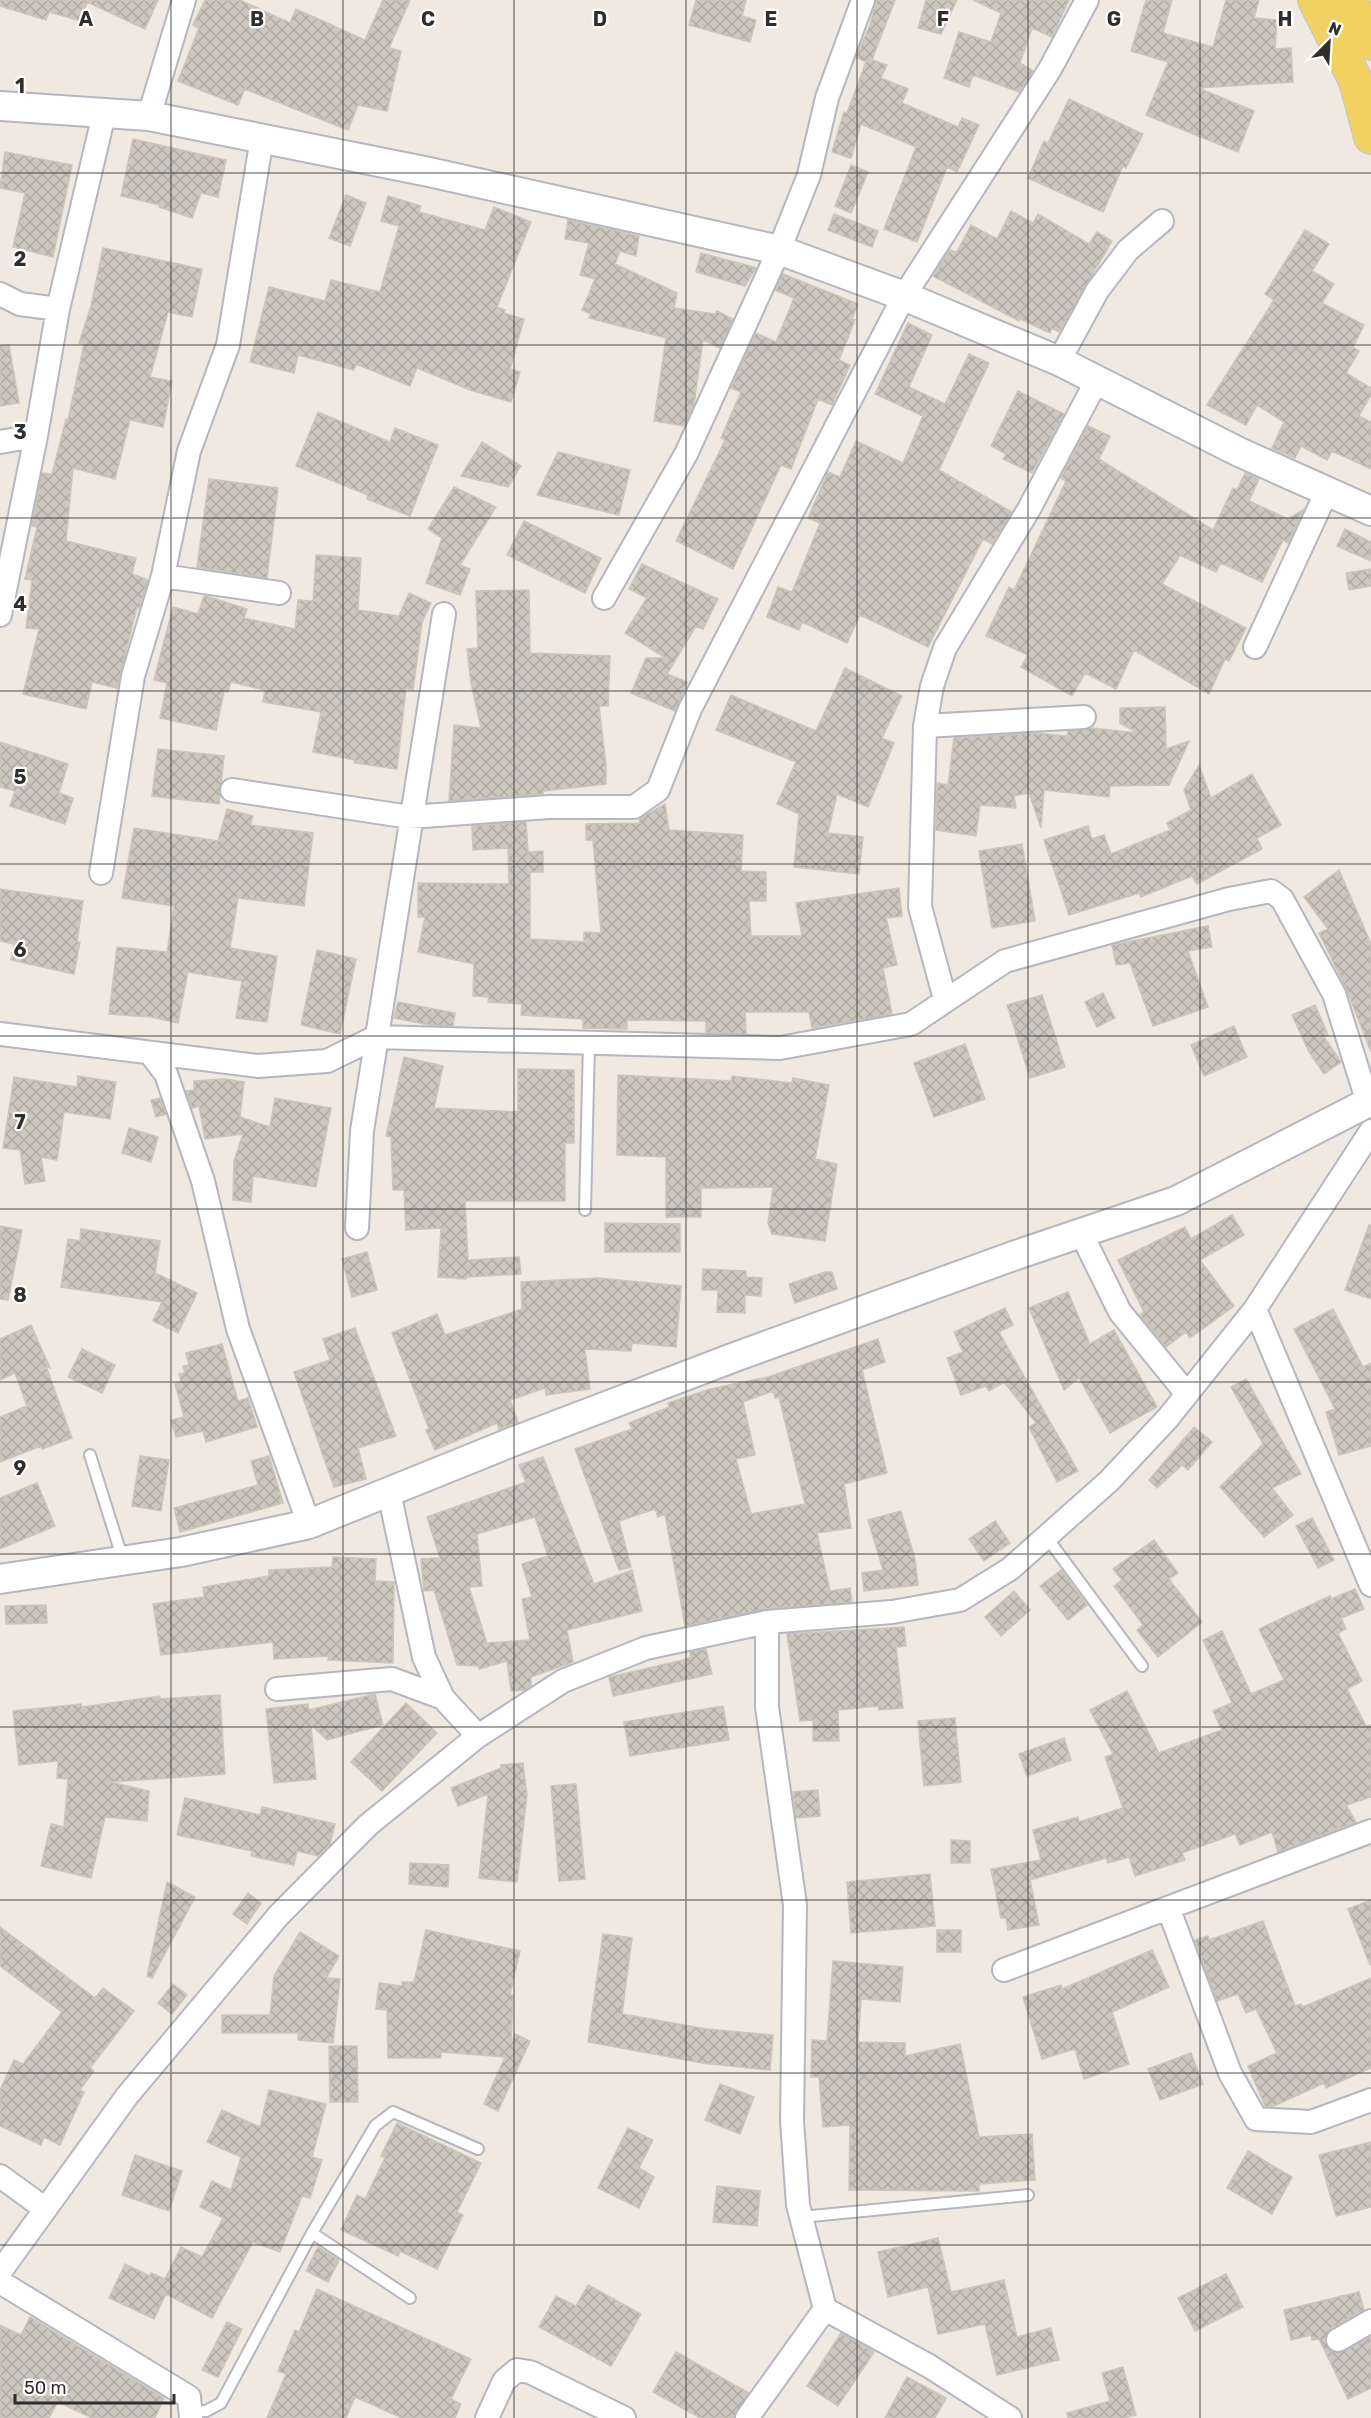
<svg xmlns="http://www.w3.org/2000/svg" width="1371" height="2418" font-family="Rubik,sans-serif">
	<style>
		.building { fill: url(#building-cross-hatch); stroke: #cbc5ba; stroke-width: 1.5; fill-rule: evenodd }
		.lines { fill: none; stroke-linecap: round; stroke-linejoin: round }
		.service-casing { stroke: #b4b7c1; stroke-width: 14 }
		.minor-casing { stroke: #b4b7c1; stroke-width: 26 }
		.tertiary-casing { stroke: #b4b7c1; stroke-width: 32 }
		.primary-casing { stroke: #c9c9c9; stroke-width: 36 }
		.service { stroke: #fff; stroke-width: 10 }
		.minor { stroke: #fff; stroke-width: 22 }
		.tertiary { stroke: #fff; stroke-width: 28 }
		.primary { stroke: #f2d163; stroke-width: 33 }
		.grid { fill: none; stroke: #2e2e2e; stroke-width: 1.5; stroke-opacity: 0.55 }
		.grid-label { font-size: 20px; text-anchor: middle; font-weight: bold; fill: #2e2e2e; stroke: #fff; stroke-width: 4.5; stroke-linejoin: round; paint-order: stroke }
	</style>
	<defs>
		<pattern id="building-cross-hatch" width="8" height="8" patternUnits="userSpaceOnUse" patternTransform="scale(1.5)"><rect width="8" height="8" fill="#cbc7bf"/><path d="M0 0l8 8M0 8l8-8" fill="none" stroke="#afaba4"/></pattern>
	</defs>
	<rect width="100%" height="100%" fill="#efe9e1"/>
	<!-- building -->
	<path class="building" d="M0 0H158L145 29 87 2 81 21 49 12 46 20 0 6Z
		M205 0H240L290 23 296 9 365 40 383 0H410L389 48 401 51 387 111 358 105 348 130 245 89 238 105 178 81 199 28 193 25Z
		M696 0H746L742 16 756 20 750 42 689 25Z
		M876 0H895L872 60 887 65 881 78 908 89 902 103 958 127 962 118 979 125 957 172 947 167 917 242 884 229 916 147 861 124 851 158 832 152 844 112 847 113 866 62 856 57 870 25Z
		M926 0H957L941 34 918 28Z
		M973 0H1069L1052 37 1032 28 1020 63 1033 71 1019 92 973 75 969 87 944 78 959 32 991 42 1001 13Z
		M1146 0H1172L1163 33 1213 47 1226 0H1259L1254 18 1277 20 1275 49 1291 48 1293 82 1198 88 1254 111 1238 152 1146 115 1168 62 1131 51Z
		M1069 99 1143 134 1126 168 1123 166 1103 212 1028 178 1044 141 1048 143Z
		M133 139 226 160 218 197 201 193 192 218 159 207 160 205 121 196Z
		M5 152 72 165 53 257 13 247 25 193 0 188Z
		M851 165 868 172 851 213 835 206Z
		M346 195 366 203 350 246 329 238Z
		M388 196 421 206 419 212 485 230 494 207 531 222 497 307 505 310 504 313 524 319 510 369 520 372 511 402 470 390 417 368 410 386 356 364 354 370 298 355 294 373 250 362 269 287 325 301 331 280 380 292 399 226 381 221Z
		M1011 211 1033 223 1038 214 1089 244 1097 232 1112 241 1059 332 1052 328 1050 333 1020 319 1019 321 933 276 950 250 956 252 958 250 971 225 997 239Z
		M834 214 878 231 872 247 828 230Z
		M568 220 639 236 636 256 620 251 615 264 677 293 674 308 715 314 717 311 733 319 720 348 703 340 694 404 684 426 654 421 666 338 589 318 591 314 582 310 595 279 580 275 589 243 565 239Z
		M1305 230 1329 244 1312 271 1334 284 1322 303 1364 325 1353 347 1359 351 1346 373 1371 388V395L1359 416 1371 422V469L1332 451 1327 460 1301 446 1295 458 1272 448 1284 422 1257 405 1246 425 1207 405 1274 300 1265 294Z
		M103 248 202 269 192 317 168 312 150 377 172 381 163 427 130 420 115 479 73 468 66 541 136 558 132 574 148 580 139 608 137 607 117 688 92 682 86 709 23 694 39 629 26 628 32 580 25 579 37 527 32 526 42 473 52 474 66 419 68 420 84 344 79 343 91 306Z
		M701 253 750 266 756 268 745 286 696 272Z
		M783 274 858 304 852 319 855 320 839 360 850 365 832 405 818 399 791 469 781 465 733 569 676 541 725 440 721 438 741 392 731 388 756 333 776 342 794 298 775 290Z
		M908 323 932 335 909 387 945 404 969 354 989 363 939 470 1012 512 992 544 983 539 928 647 860 615 847 643 802 622 799 630 767 617 778 587 792 592 820 523 808 518 828 472 840 477 856 441 903 463 923 416 875 394Z
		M9 345 19 403 0 406V346Z
		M1018 391 1064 414 1032 473 1003 459 1006 454 991 446Z
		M318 412 390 442 395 428 438 445 410 516 367 499 368 495 296 466Z
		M1088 426 1110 436 1099 459 1213 530 1233 488 1237 490 1245 473 1259 479 1249 501 1288 519 1303 510 1288 543 1283 540 1262 582 1221 563 1216 572 1180 555 1162 584 1246 628 1229 661 1225 659 1209 694 1134 650 1116 689 1085 673 1072 696 1021 667 1028 655 986 636 1009 587 1014 590 1029 559 1066 481 1061 478Z
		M482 442 521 466 508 487 461 476Z
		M558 452 630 470 619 515 537 495Z
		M209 479 278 488 267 578 197 567Z
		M454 487 496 507 460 565 470 569 460 595 426 583 442 538 428 529Z
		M524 521 601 558 585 593 507 555Z
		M1345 529 1371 542V561L1337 546Z
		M316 555 361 558 358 610 399 616 409 593 431 603 422 622 413 690 406 688 397 769 354 763 355 760 313 752 321 712 263 702 265 690 231 682 228 692 224 691 216 730 160 718 167 683 154 680 173 607 198 614 204 596H206L247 609 244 618 295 629 298 600 313 601Z
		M642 564 718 599 703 629 696 626 667 674 687 682 675 711 631 693 646 658H666L625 633 647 598 629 589Z
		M1371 569V586L1349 590 1346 573Z
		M529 590 530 653 610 656 608 706H599L606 765V784L543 791V794L449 801 454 725 481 728 471 683 467 649 478 648 476 591Z
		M845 668 902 696 882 738 894 743 868 807 837 794 828 833 863 837 859 874 794 867 799 814 777 804 796 762 716 730 731 695 816 731Z
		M1165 707 1166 749 1189 741 1169 785 1110 786 1109 797 1044 790 1041 828 1029 793 1014 796 1016 808 980 805 976 836 936 830 937 783 948 785 954 738 1037 733 1067 736 1068 731 1092 728 1138 733 1120 723V708Z
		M0 742 68 764 59 793 73 798 65 824 10 806 15 791 0 787Z
		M158 749 224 756 219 804 152 796Z
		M1199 765 1211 798 1252 774 1281 825 1257 838 1262 849 1197 884 1192 876 1141 897 1139 893 1069 915 1044 840 1088 826 1092 839 1104 835 1111 854 1170 830 1167 823 1191 810 1184 790Z
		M665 804 669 830 743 835 741 871 766 872V901H749L751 936H802L796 903 899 888 902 916 886 918 897 965 883 968 892 1014 812 1028 809 1012H745L746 1034 706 1032V1021L627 1020V1029L583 1028V1019L521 1015 522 1004 488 1002 489 997 473 996 474 964 418 952 425 917H418V883L509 884 508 848 473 850 472 826 526 822 528 852 543 851V872H530V939L584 942V932L601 933 593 840H586V824L640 823 639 819Z
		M227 809 253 816 250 825 313 833 304 906 238 898 230 948 277 956 267 1022 236 1018 242 981 188 972 178 1023 151 1017 109 1014 117 947 167 952 174 906 122 898 134 828 218 841Z
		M1022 844 1035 921 992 928 979 851Z
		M1339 870 1371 944V1052L1346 988 1319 933 1328 929 1304 897Z
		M0 889 83 901 77 942H80L74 974 11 960 14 944 0 941Z
		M1208 926 1212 947 1188 951 1208 1007 1153 1026 1130 963 1116 965 1112 945Z
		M317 950 356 959 340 1034 301 1025Z
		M1103 993 1115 1018 1097 1027 1085 1002Z
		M1042 995 1065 1067 1030 1078 1007 1005Z
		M398 1002 455 1013 453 1026 429 1025 394 1018Z
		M1315 1005 1328 1035 1324 1037 1341 1062 1324 1074 1309 1052 1292 1015Z
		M1234 1026 1247 1057 1204 1076 1191 1045Z
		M965 1044 985 1099 934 1117 914 1063Z
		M404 1057 443 1066 434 1108 518 1112V1069L574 1070V1143H565V1201H465L468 1260 519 1257 521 1274 467 1277 466 1279 438 1277 441 1228 406 1230 404 1190H393L391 1137 386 1136Z
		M618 1075 731 1081 732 1076 792 1083 793 1078 829 1085 815 1159 837 1164 825 1241 772 1234 768 1223 773 1187 701 1188V1217H666V1157L617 1155Z
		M78 1076 116 1082 110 1119 64 1112 57 1160 41 1157 45 1181 25 1184 20 1150 3 1148 14 1077 77 1087Z
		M225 1079 244 1082 240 1117 270 1127 275 1098 331 1108 316 1187 253 1176 251 1202 233 1200 234 1161 243 1134 205 1139 199 1106 192 1108 186 1091 194 1090V1081Z
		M160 1098 166 1114 156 1117 151 1100Z
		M129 1128 158 1137 151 1162 122 1153Z
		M1232 1215 1244 1235 1200 1260 1234 1306 1190 1338 1186 1332 1166 1347 1140 1315 1144 1312 1118 1260 1185 1227 1191 1239Z
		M605 1223 680 1224V1252H605Z
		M1369 1225H1371V1299L1345 1290Z
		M0 1226 22 1230 8 1300 0 1299Z
		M81 1229 160 1241 155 1273 197 1293 178 1333 153 1321 162 1302 61 1287 68 1239 80 1241Z
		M367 1252 377 1290 352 1297 342 1259Z
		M703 1269 746 1271V1277L762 1278 761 1296 745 1295V1313L717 1312 718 1290H702Z
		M825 1272H832L837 1289 795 1303 789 1284Z
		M598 1278 681 1286 676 1347 632 1343 631 1351 585 1349 590 1389 546 1395 545 1388 510 1400 518 1422 499 1429 497 1423 435 1450 426 1430 429 1429 392 1333 437 1314 445 1335 522 1309 521 1282Z
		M1068 1292 1090 1344 1114 1330 1157 1407 1110 1433 1079 1378 1064 1390 1029 1308Z
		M1005 1308 1013 1325 999 1332 1078 1471 1057 1482 1029 1427 1036 1423 1004 1382 989 1391 986 1386 961 1395 947 1358 963 1352 954 1332Z
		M1333 1309 1363 1367 1371 1363V1446L1339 1455 1326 1412 1335 1409 1294 1329Z
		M31 1325 50 1368 46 1366 72 1438 42 1449 41 1446 0 1462V1417L27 1406 15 1373 0 1380V1339Z
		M355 1328 396 1436 358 1448 366 1479 334 1487 294 1372 330 1360 323 1339Z
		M878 1339 885 1362 862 1370 887 1473 844 1484 851 1528 817 1533 830 1591 850 1588 852 1602 766 1609 685 1626 665 1514 658 1517 655 1509 619 1521 631 1567 619 1570 575 1449 632 1429 629 1423 669 1407 668 1403 710 1389 768 1377ZM773 1391 775 1398 779 1397 805 1504 751 1514 736 1459 755 1455 743 1402Z
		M222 1344 238 1401 248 1398 257 1427 206 1442 203 1431 176 1437 171 1420 184 1417 175 1384 181 1382 179 1374 185 1373 183 1366 189 1365 186 1353Z
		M82 1349 115 1365 102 1393 68 1377Z
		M1246 1379 1301 1474 1272 1488 1293 1515 1264 1537 1220 1487 1263 1444 1231 1387Z
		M1194 1427 1212 1442 1188 1470 1182 1465 1157 1488 1149 1480Z
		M140 1456 169 1460 161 1511 132 1506Z
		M269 1456 283 1503 180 1532 174 1508 258 1485 251 1461Z
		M543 1457 594 1584 632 1570 642 1611 567 1630 573 1662 531 1677V1685L524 1690 511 1691 507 1661 479 1669 478 1666 457 1665 434 1590 424 1591 421 1559 440 1558 427 1517 526 1482 519 1465ZM535 1517 548 1556 522 1564 532 1597 522 1599 530 1640 487 1643 469 1587 482 1586 477 1534Z
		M37 1483 55 1526 0 1549V1498Z
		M901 1511 915 1559 918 1585 864 1591 862 1573 883 1570 868 1520Z
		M1312 1518 1334 1560 1318 1568 1296 1526Z
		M995 1521 1010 1543 984 1561 969 1539Z
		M1154 1540 1178 1573 1169 1579 1202 1622 1158 1657 1137 1630 1143 1625 1114 1586 1122 1580 1113 1569Z
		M333 1557 376 1559 375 1581 394 1582 393 1663 328 1660 329 1656 274 1659 273 1642 161 1655 153 1604 204 1597 203 1587 269 1576V1570L332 1567Z
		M1061 1570 1087 1605 1068 1620 1040 1586Z
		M1355 1589 1364 1609 1341 1618 1346 1629 1338 1633 1362 1681 1347 1689 1366 1726 1371 1725V1797L1346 1805 1356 1822 1278 1852 1272 1832 1240 1845 1235 1834 1182 1853 1185 1860 1135 1876 1129 1857 1108 1863 1106 1858 1030 1880 1039 1925 1008 1930 1006 1918H1001L991 1869 1041 1860 1033 1830 1078 1817 1079 1822 1123 1808 1105 1757 1113 1754 1090 1710 1127 1691 1159 1753 1222 1730 1213 1711 1232 1703 1203 1640 1222 1631 1251 1694 1284 1680 1259 1629 1330 1596 1331 1599Z
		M1014 1591 1030 1610 1001 1636 985 1617Z
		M46 1605 47 1623 6 1624 5 1606Z
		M904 1627 906 1646 896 1647 903 1708 879 1710 878 1706 838 1710 839 1741H813V1720L800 1721 787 1634Z
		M706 1649 712 1674 613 1696 609 1677 683 1660 691 1657 690 1652Z
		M375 1694 383 1725 327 1740 311 1725 316 1779 274 1783 266 1709 308 1704 309 1710Z
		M220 1695 225 1774 111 1782 149 1791 147 1821 105 1817 91 1878 41 1866 51 1824 64 1827 68 1779 57 1778 58 1761 19 1765 13 1711 81 1704 82 1707 160 1696V1699Z
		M406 1703 437 1733 382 1791 351 1762Z
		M723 1706 729 1740 630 1756 624 1722Z
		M955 1718 961 1782 924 1786 918 1721Z
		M1064 1738 1071 1760 1027 1776 1019 1754Z
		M523 1763 527 1795 517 1882 479 1878 488 1794 458 1806 451 1788 501 1768V1765Z
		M576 1784 585 1879 559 1881 551 1786Z
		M818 1790 820 1816 796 1818 793 1792Z
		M185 1798 260 1815 262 1807 335 1824 330 1844 318 1856 297 1851 294 1865 251 1856 252 1851 177 1835Z
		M951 1840 970 1841V1863H951Z
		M410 1863 449 1865 448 1887 409 1884Z
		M930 1874 935 1926 851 1933 847 1882Z
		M167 1882 195 1897 152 1978 147 1976Z
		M248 1893 261 1903 247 1924 233 1914Z
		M1371 1900V1964L1370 1965 1348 1909Z
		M1263 1921 1295 2006 1301 2004 1303 2007 1371 1978V2068L1326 2088 1324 2083 1274 2106H1265L1248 2066 1277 2053 1256 2009 1246 2013 1238 1994 1217 2001 1195 1940 1208 1936 1209 1940Z
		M0 1927 95 1998 103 1988 134 2011 90 2068 94 2071 80 2090 84 2092 60 2145 44 2137 41 2145 0 2126V2090L14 2060 23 2064 62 2012 0 1966Z
		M426 1930 520 1951 510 1994 513 1995 511 2044 515 2034 530 2041 498 2111 484 2104 505 2057 441 2052V2058H388L387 2010 376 2009 379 1983 402 1986V1982H414Z
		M937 1930H961V1952H937Z
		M300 1932 339 1956 326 1978 340 1979 333 2043 298 2040V2033H222V2015H270L274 1976Z
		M603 1934 632 1938 622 2014 707 2029 773 2035 770 2070 702 2063 588 2042Z
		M1152 1950 1169 1987 1112 2012 1129 2064 1084 2079 1075 2049 1042 2059 1023 1997 1061 1985 1062 1989Z
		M833 1961 903 1967 900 2002 861 1999 858 2042 905 2043V2056L960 2044 979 2137 1032 2134 1035 2180 979 2184V2191L849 2190 850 2125 823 2127 819 2077H811L812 2040 827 2041Z
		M173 1984 187 1995 172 2014 158 2003Z
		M329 2046H357L358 2102H330Z
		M1191 2053 1203 2084 1160 2100 1148 2069Z
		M720 2084 754 2097 740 2134 705 2120Z
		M269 2090 326 2104 312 2157 322 2160 310 2198 302 2196 280 2252 253 2242 212 2318 166 2294 154 2319 109 2298 125 2264 150 2276 151 2273 165 2279 181 2247 202 2257 223 2218 200 2207 212 2181 231 2190 241 2157 207 2142 222 2110 260 2127Z
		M397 2123 481 2163 457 2212 463 2215 437 2269 400 2251 398 2256 341 2230 357 2195 365 2199 385 2158 381 2156Z
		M628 2128 653 2140 639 2168 654 2177 639 2208 598 2188Z
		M1371 2142V2207L1336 2216 1319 2155Z
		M1248 2151 1292 2177 1272 2214 1227 2188Z
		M135 2155 182 2171 169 2211 122 2195Z
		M717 2186 760 2191 757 2226 713 2222Z
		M938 2238 951 2292 1004 2280 1017 2337 1051 2328 1059 2360 997 2375 985 2324 938 2334 928 2287 888 2297 878 2252Z
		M318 2247 339 2260 328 2282 306 2271Z
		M1226 2274 1243 2307 1195 2331 1178 2298Z
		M588 2285 641 2314 611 2366 539 2327 556 2296 576 2306Z
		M317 2289 471 2359 451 2399 461 2404 455 2418H402L355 2397 346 2418H267L286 2374 278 2371 295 2330 299 2332Z
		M1359 2292 1364 2310 1331 2328 1325 2339 1331 2351 1339 2353 1371 2337V2388L1348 2399 1319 2339 1312 2340 1311 2335 1291 2340 1284 2310Z
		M30 2317 164 2398 155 2418H92L58 2402 49 2418H0V2325L21 2335Z
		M227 2322 242 2329 218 2377 202 2370Z
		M841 2333 874 2352 838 2406 807 2386Z
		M676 2352 749 2393 734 2418H700L653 2392Z
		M1123 2367 1136 2415 1124 2418H1068L1067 2413 1110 2401 1102 2373Z
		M907 2377 946 2398 935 2418H885Z"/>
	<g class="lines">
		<!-- service casing -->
		<g class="service-casing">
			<path id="service" d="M585 1210 589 1042
				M90 1455 123 1560
				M1045 1535 1142 1666
				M801 2217 1028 2195
				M312 2233 410 2298
				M191 2412 206 2411 221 2403 312 2233 375 2126 393 2112 478 2149"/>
		</g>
		<!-- minor casing -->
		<g class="minor-casing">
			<path id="minor" d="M149 116 184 0
				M0 294 20 304 58 309
				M1059 361 1097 291 1128 250 1162 221
				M0 442 36 436
				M163 576 279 593
				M604 598 686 454 779 250 809 175 827 98 863 0
				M0 615 36 436 58 309 104 114
				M1255 647 1327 491
				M925 726 932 686 945 648 1029 509 1097 380
				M232 790 410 817 549 807H634L658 790 690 709 904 296 1050 69 1087 0
				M101 873 133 676 163 576 189 451 228 345 262 138
				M945 999 920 907 925 726 1084 717
				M0 1034 258 1066 327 1061 376 1037 780 1048 911 1024 1005 961 1229 899 1271 891 1282 899 1334 994 1368 1103
				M150 1053 166 1074 203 1181 238 1329 309 1524
				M357 1228 362 1131 444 614
				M1081 1233 1120 1312 1187 1394
				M1255 1309 1371 1585
				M389 1492 424 1657 443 1698 478 1736
				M767 1622V1707L795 1905 792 2121 798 2205 825 2309 929 2366 1010 2418
				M277 1689 392 1679 443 1698
				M1169 1910 1230 2073 1256 2119 1311 2122 1371 2100
				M1004 1970 1371 1831
				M0 2176 44 2208
				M0 2272 127 2096 279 1915 368 1825 478 1736 563 1681 646 1648 767 1622 892 1612 960 1600 1010 1569 1109 1481 1168 1418 1255 1309 1371 1131
				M0 2282 189 2397 191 2418
				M1338 2340 1371 2321
				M487 2418 504 2381 517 2370 530 2372 624 2418
				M747 2418 825 2309"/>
		</g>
		<!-- tertiary casing -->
		<g class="tertiary-casing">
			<path id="tertiary" d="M0 106 149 116 429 172 779 250 904 296 1059 361 1239 452 1371 511
				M0 1579 181 1552 309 1524 512 1442 735 1357 1016 1255 1176 1201 1371 1101"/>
		</g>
		<!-- primary casing -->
		<g class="primary-casing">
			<path id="primary" d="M1315 0 1356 81 1371 137
				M1350 0 1371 43"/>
		</g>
		<!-- service -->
		<use href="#service" class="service"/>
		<!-- minor -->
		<use href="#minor" class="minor"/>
		<!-- tertiary -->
		<use href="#tertiary" class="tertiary"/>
		<!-- primary -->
		<use href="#primary" class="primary"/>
	</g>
	<!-- grid -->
	<path class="grid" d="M171 0V2418M343 0V2418M514 0V2418M686 0V2418M857 0V2418M1028 0V2418M1200 0V2418M0 173H1371M0 345H1371M0 518H1371M0 691H1371M0 864H1371M0 1036H1371M0 1209H1371M0 1382H1371M0 1554H1371M0 1727H1371M0 1900H1371M0 2073H1371M0 2245H1371"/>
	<g class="grid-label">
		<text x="86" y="26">A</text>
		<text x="257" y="26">B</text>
		<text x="428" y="26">C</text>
		<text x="600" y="26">D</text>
		<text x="771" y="26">E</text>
		<text x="943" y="26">F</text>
		<text x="1114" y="26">G</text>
		<text x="1285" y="26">H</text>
		<text x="20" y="93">1</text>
		<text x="20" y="266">2</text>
		<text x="20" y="439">3</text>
		<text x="20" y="611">4</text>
		<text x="20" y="784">5</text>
		<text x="20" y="957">6</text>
		<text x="20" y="1129">7</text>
		<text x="20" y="1302">8</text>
		<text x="20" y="1475">9</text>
	</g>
	<!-- north arrow -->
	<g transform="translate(1329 42) rotate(24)" stroke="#ffffff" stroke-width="4.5" paint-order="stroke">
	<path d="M0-4.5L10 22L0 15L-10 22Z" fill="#2e2e2e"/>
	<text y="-9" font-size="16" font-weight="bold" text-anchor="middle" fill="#2e2e2e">N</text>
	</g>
	<!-- scale -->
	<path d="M15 2394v9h159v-9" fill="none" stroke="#2e2e2e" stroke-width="3"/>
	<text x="24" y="2394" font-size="18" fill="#2e2e2e" stroke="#ffffff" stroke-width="4.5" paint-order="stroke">50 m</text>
</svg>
